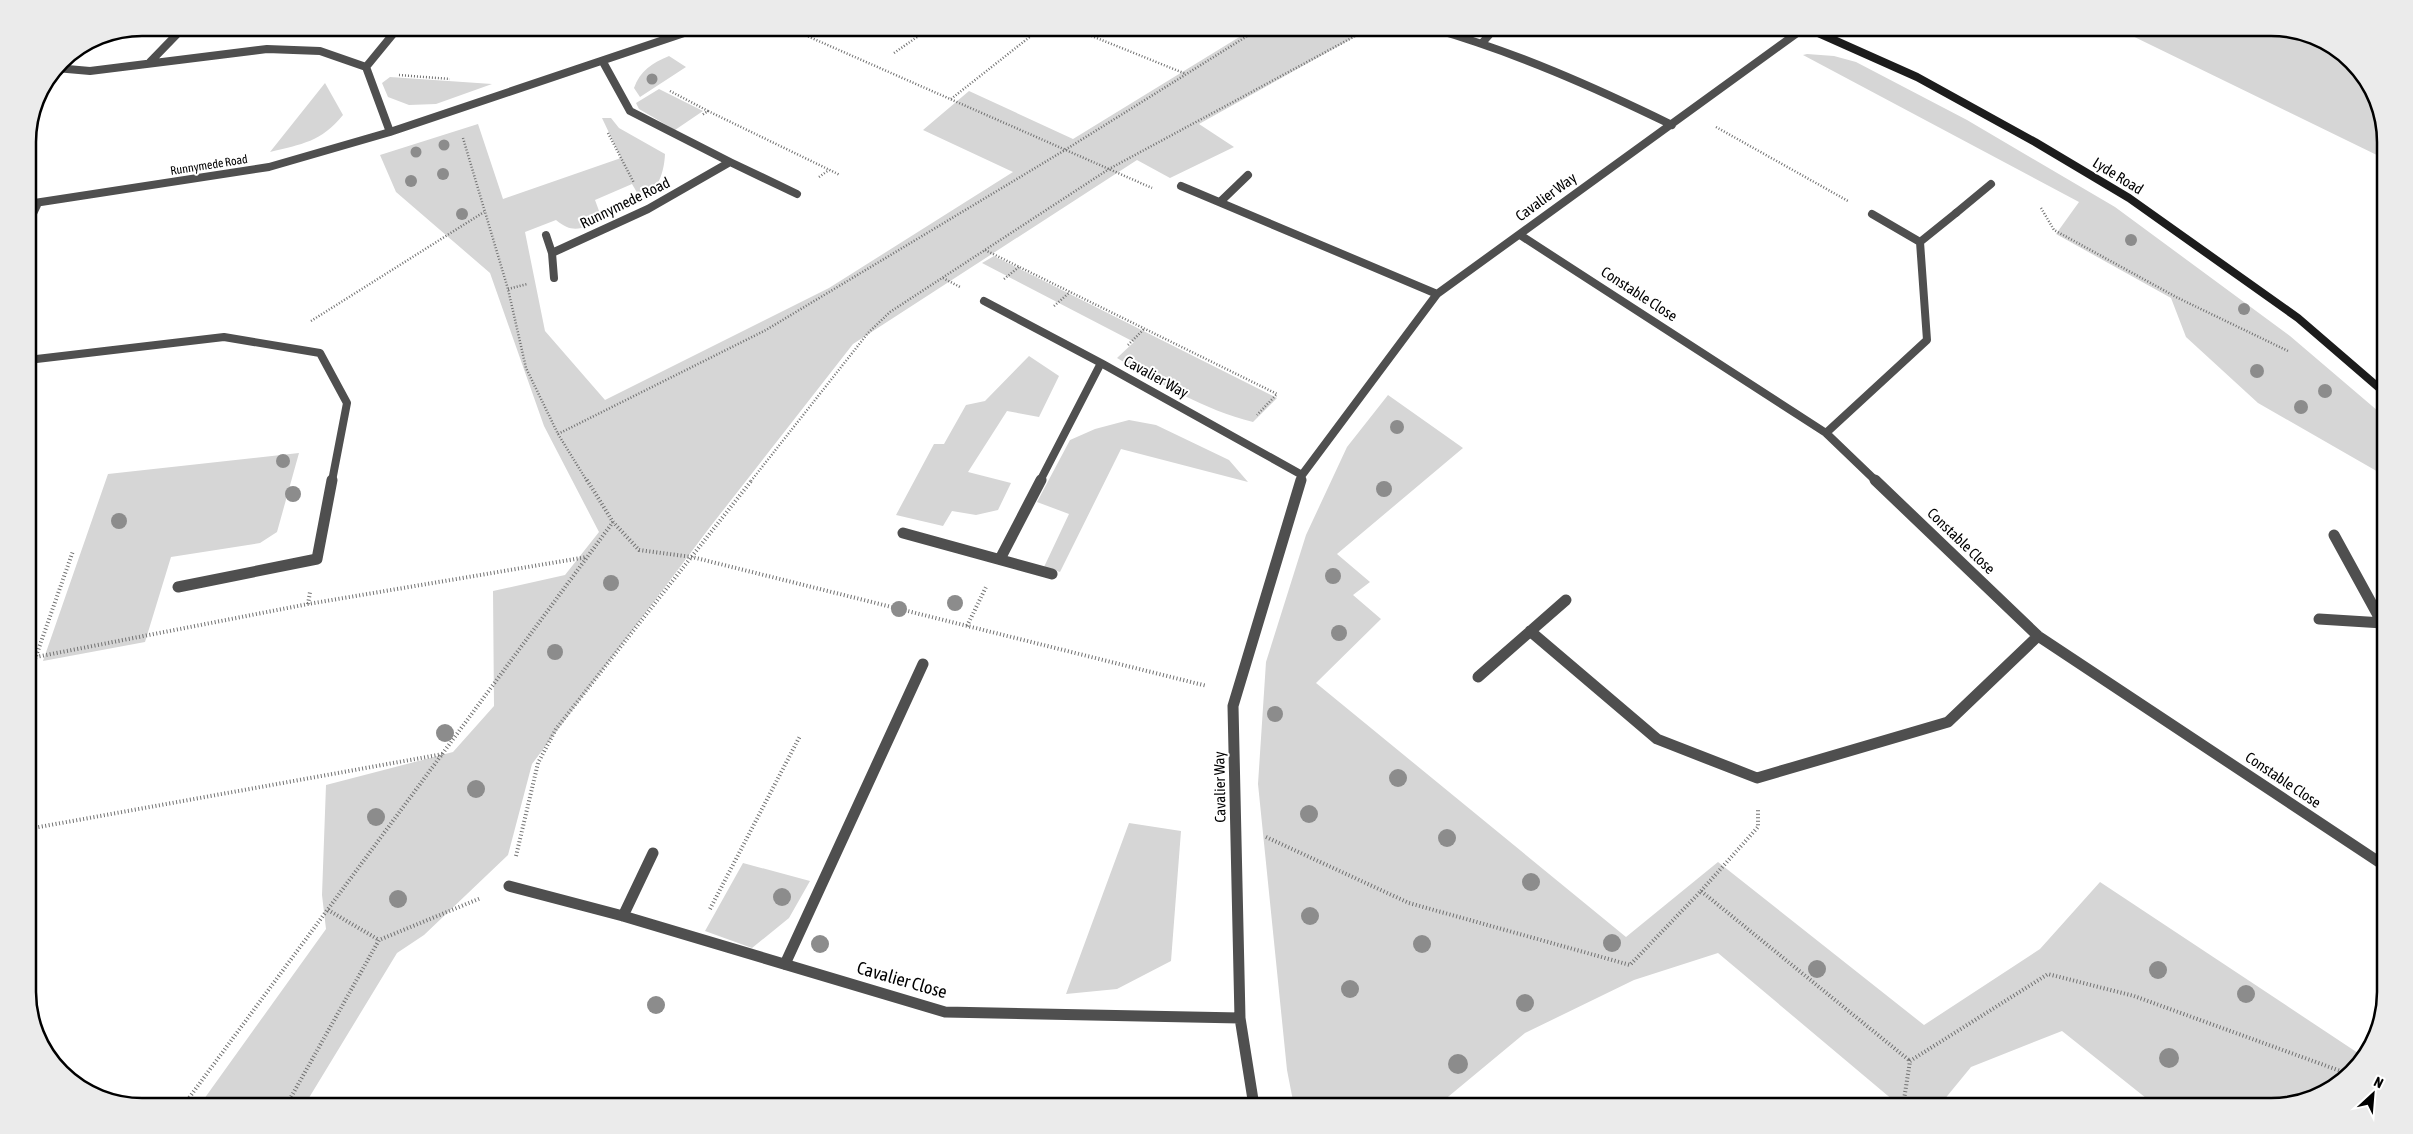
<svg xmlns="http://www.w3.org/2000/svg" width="2413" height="1134" font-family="'Asap Condensed',sans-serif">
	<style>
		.green { fill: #d6d6d6 }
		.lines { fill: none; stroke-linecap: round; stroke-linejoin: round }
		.path-far1 { stroke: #717171; stroke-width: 2.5; stroke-dasharray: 1 2; stroke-linecap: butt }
		.path { stroke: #717171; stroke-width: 4; stroke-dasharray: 1 2.5; stroke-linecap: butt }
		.lane-far1 { stroke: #4f4f4f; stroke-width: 8 }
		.lane { stroke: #4f4f4f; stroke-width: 11 }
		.street-far1 { stroke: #4f4f4f; stroke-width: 8 }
		.street { stroke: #4f4f4f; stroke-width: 11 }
		.secondary { stroke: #1c1c1c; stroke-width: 8 }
		.tree { fill: #8c8c8c }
		.labels { text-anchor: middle; stroke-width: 4; stroke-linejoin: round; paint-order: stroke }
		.far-street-label { font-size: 12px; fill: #000; stroke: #fff }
		.street-label { font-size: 15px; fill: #000; stroke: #fff }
		.near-street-label { font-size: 18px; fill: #000; stroke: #fff }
		.rim { fill: none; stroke: #000; stroke-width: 2.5 }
	</style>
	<rect width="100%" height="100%" fill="#fff"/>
	<!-- green -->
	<path class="green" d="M1254 28H1371L1199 124 1234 147 1170 178 1137 160 853 344 710 527 532 764 508 855 424 935 397 953 304 1106H199L326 929 322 895 326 785 453 752 494 706 493 591 565 575 599 532 544 426 490 273 396 192 380 155 478 124 503 199 621 158 602 118H611L619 128 665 154C664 174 658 189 642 201L632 184 595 200 602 219C583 228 574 235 556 220L525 232 545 331 605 400 829 288 1013 172 923 130 969 91 1073 139Z
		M2116 28H2271L2315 36 2366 78 2385 135V159Z
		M1807 54 1834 56 1856 62 1967 120 2115 207 2290 336 2385 417V467L2380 473 2258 403 2186 337 2171 298 2056 234 2079 202 1803 55Z
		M669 56 686 67 640 97 634 88C640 71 652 63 669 56Z
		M390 77 492 84 436 104 409 105 388 97 382 83Z
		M325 83 343 115C321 142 302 144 270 152Z
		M659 89 703 111 675 130 639 109 636 103Z
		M994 256 1277 398 1253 422C1204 410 1160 383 1117 358L1134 342 982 263Z
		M1029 356 1059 376 1039 417 1007 411 968 472 1011 483 998 510 976 515 952 511 943 526 896 515 934 444H944L966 405 985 401Z
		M1388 395 1463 448 1337 554 1370 582 1353 595 1381 619 1316 683 1626 937 1718 862 1924 1025 2040 949 2100 882 2361 1055 2335 1087 2271 1106H2156L2062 1031 1971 1067 1939 1106H1900L1718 953 1634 980 1525 1033 1437 1106H1294L1287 1070 1258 784 1266 662 1306 535 1347 447Z
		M1129 420 1156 425 1229 460 1248 482 1121 449 1060 572 1044 567 1069 514 1037 502 1070 440 1095 429Z
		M299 453 277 532 260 543 171 557 145 642 43 661 108 474Z
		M1129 823 1181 831 1171 961 1117 989 1066 994Z
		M743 863 810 881 789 918 752 948 705 931Z"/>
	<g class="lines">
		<!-- path-far1 -->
		<path class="path-far1" d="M789 28 1152 188
			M1072 28 1186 74
			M894 53 930 28
			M399 75 450 79
			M670 91 708 111 702 115
			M951 99 1041 28
			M708 111 840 175
			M1716 127 1848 201
			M608 133 634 183
			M463 138 508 289 526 368 558 434 587 481
			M819 177 829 170
			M2041 208 2054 230 2178 298 2288 351
			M985 250 1277 394 1257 415
			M943 278 960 287
			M1004 279 1019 267
			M508 289 527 284
			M1054 306 1070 292
			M311 321 484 212
			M1128 345 1145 328
			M558 434 766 330 1065 150 1260 28
			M751 481 868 333 890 312 1109 169 1370 28"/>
		<!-- path -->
		<path class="path" d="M587 480 613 522 639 550 692 557 1207 686
			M308 604 310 592
			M967 626 986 587
			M36 657 308 604 587 557
			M28 679 73 551
			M28 829 443 754
			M1266 837 1409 903 1630 965 1701 891 1910 1061
			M516 856 538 763 556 729 752 480
			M1701 891 1758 827V809
			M710 909 800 736
			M328 910 379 940
			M183 1106 613 522
			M286 1106 379 940 481 898
			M1903 1106 1910 1061 2048 974 2134 996 2346 1073"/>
		<!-- lane-far1 -->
		<path class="lane-far1" d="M1956 213 1991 184"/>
		<!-- lane -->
		<path class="lane" d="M785 964 923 664"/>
		<!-- street-far1 -->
		<path class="street-far1" d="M1431 28C1515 52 1594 87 1672 125
			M1483 42 1495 28
			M150 62 183 28
			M366 67 398 28
			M56 68 90 71 267 49 320 51 366 67 390 132
			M730 162 797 194
			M1181 186 1437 294
			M1220 202 1248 175
			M28 204 269 167 390 132 699 28
			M1872 214 1920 242
			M28 224 38 203
			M546 235 552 253
			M1520 235 1826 433 1876 481
			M554 278 552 253 648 209 730 162 630 111 603 62
			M984 301 1101 363
			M28 360 224 337 320 353 347 403 332 481
			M1826 433 1927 340 1920 242 1956 213
			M1040 481 1101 363 1302 475
			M1300 481 1302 475 1437 294 1804 28"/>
		<!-- street -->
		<path class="street" d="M1875 480 2038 636 2385 866
			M903 533 1052 574
			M2334 535 2385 628
			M1000 559 1041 480
			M178 587 317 559 332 480
			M2319 619 2383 623
			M1530 631 1657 739 1757 778 1948 722 2038 636
			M1478 677 1566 600
			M509 886 623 916 945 1012 1240 1018
			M623 916 653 853
			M1254 1106 1240 1018 1233 706 1301 480"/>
		<!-- secondary -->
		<path class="secondary" d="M1807 28 1917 77 2035 142 2129 198 2298 318 2385 393"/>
	</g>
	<!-- trees -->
	<g class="tree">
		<circle cx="652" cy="79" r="5.5"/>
		<circle cx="444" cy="145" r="5.5"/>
		<circle cx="416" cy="152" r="5.5"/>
		<circle cx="443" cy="174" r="6"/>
		<circle cx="411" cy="181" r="6"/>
		<circle cx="462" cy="214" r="6"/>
		<circle cx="2131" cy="240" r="6"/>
		<circle cx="2244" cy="309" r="6"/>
		<circle cx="2257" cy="371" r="7"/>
		<circle cx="2325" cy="391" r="7"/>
		<circle cx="2301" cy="407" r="7"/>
		<circle cx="1397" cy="427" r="7"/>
		<circle cx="283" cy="461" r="7"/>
		<circle cx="1384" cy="489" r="8"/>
		<circle cx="293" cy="494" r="8"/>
		<circle cx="119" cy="521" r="8"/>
		<circle cx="1333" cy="576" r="8"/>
		<circle cx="611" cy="583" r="8"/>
		<circle cx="955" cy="603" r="8"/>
		<circle cx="899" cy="609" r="8"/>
		<circle cx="1339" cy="633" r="8"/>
		<circle cx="555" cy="652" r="8"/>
		<circle cx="1275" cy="714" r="8"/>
		<circle cx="445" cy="733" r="9"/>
		<circle cx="1398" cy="778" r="9"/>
		<circle cx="476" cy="789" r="9"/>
		<circle cx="1309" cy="814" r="9"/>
		<circle cx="376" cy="817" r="9"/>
		<circle cx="1447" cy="838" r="9"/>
		<circle cx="1531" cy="882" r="9"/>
		<circle cx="782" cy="897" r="9"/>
		<circle cx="398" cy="899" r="9"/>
		<circle cx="1310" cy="916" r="9"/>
		<circle cx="1612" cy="943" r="9"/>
		<circle cx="820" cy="944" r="9"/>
		<circle cx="1422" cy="944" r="9"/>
		<circle cx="1817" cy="969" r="9"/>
		<circle cx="2158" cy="970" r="9"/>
		<circle cx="1350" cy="989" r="9"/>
		<circle cx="2246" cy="994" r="9"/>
		<circle cx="1525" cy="1003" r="9"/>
		<circle cx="656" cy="1005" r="9"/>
		<circle cx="2169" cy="1058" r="10"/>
		<circle cx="1458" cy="1064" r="10"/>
	</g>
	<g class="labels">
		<!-- far-street labels -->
		<g class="far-street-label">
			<text transform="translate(209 165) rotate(-9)" y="4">Runnymede Road</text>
		</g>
		<!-- street labels -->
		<g class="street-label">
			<text transform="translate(2118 176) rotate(32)" y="5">Lyde Road</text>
			<text transform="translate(1546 197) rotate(-36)" y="5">Cavalier Way</text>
			<text transform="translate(625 203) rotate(-26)" y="5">Runnymede Road</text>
			<text transform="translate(1639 294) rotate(33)" y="5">Constable Close</text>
			<text transform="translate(1156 377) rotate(29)" y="5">Cavalier Way</text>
			<text transform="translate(1961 541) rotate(44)" y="5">Constable Close</text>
			<text transform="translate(2283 780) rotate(34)" y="5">Constable Close</text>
			<text transform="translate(1220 787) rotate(-91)" y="5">Cavalier Way</text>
		</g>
		<!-- near-street labels -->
		<g class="near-street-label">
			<text transform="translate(902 980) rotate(16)" y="6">Cavalier Close</text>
		</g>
	</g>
	<!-- crop -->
	<path d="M0 0H2413V1134H0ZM142 36H2271A106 106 0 0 1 2377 142V992A106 106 0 0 1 2271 1098H142A106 106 0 0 1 36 992V142A106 106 0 0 1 142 36Z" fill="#ebebeb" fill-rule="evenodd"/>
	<path class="rim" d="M142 36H2271A106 106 0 0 1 2377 142V992A106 106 0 0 1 2271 1098H142A106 106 0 0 1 36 992V142A106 106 0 0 1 142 36Z"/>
	<!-- north arrow -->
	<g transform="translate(2373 1094) rotate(26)" stroke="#ffffff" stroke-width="4" paint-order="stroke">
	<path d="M0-4L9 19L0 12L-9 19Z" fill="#000000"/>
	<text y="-8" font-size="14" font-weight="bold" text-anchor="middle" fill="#000000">N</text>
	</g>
</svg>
